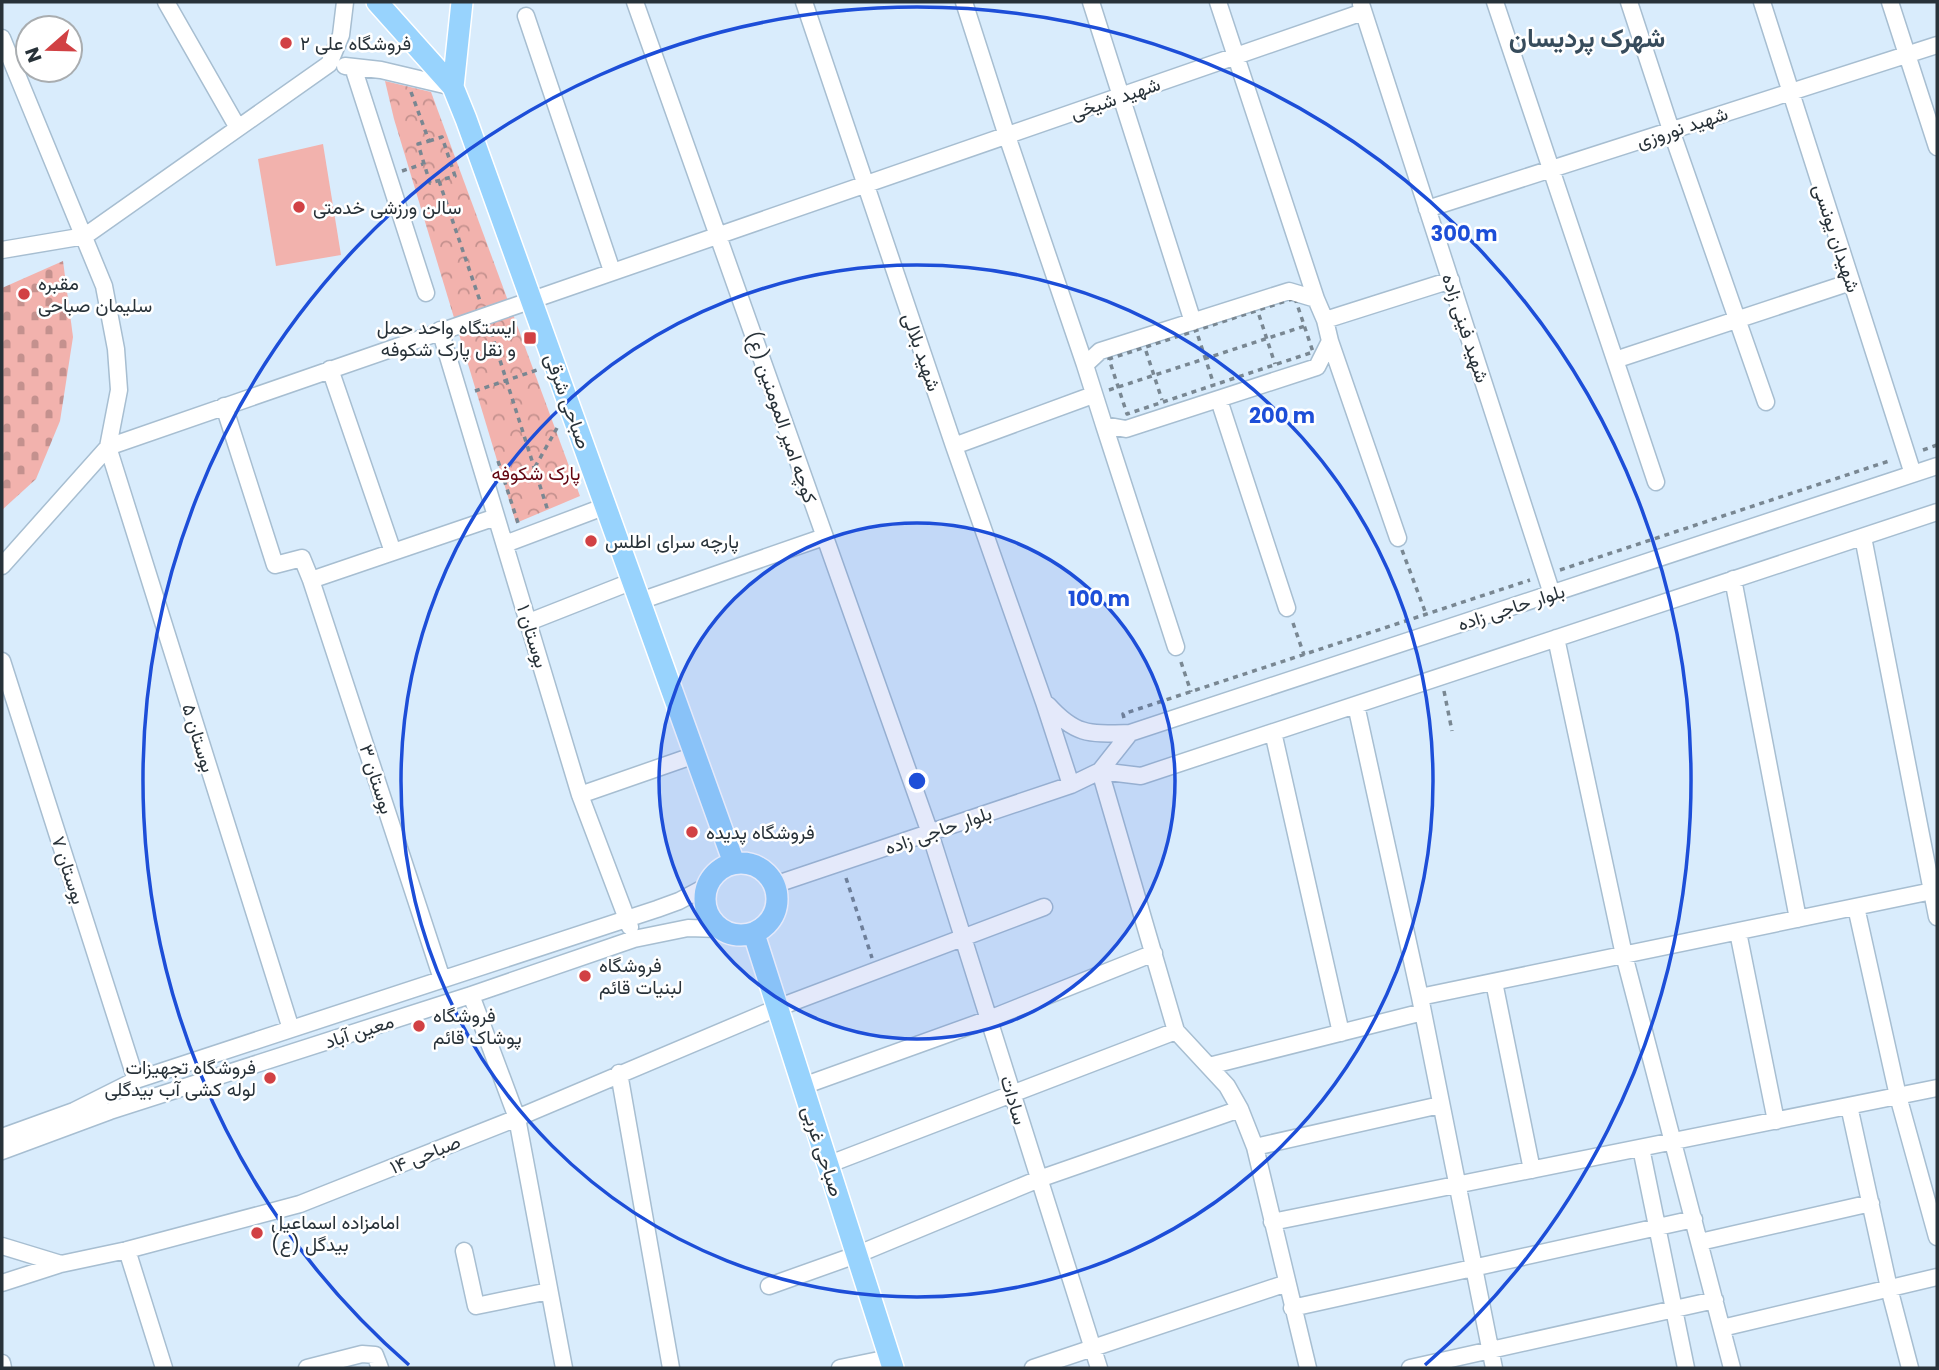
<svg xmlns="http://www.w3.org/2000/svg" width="1939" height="1370" font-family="Poppins,Vazirmatn,sans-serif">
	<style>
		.cemetery { fill: url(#cemetery-stones) }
		.park { fill: url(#park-crowns) }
		.pitch { fill: #f2b2ad }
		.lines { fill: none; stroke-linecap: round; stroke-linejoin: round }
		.minor-casing { stroke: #a7bed1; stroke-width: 19 }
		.major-casing { stroke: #fff; stroke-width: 24 }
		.path { stroke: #798792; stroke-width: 3.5; stroke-dasharray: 5 5; stroke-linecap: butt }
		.minor { stroke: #fff; stroke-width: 16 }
		.major { stroke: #98d3fd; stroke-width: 21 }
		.ring { fill: none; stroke: #1d4ed8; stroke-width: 3.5 }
		.poi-dot { fill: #d14144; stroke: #fff; stroke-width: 2.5 }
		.labels { text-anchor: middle; stroke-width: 5; stroke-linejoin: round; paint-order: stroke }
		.poi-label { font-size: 19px; fill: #283239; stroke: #fff; text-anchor: start }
		.street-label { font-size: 19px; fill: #283239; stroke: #fff }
		.park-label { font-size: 19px; fill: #630510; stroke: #fff }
		.district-label { font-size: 26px; font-weight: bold; fill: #374c5c; stroke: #fff }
		.centre { fill: #1d4ed8; stroke: #fff; stroke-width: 3.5 }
		.ring-label { font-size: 21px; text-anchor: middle; font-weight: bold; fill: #1d4ed8; stroke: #fff; stroke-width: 5; stroke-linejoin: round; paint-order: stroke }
	</style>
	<defs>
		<pattern id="cemetery-stones" width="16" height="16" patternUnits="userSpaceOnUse" patternTransform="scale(1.75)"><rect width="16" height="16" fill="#f2b2ad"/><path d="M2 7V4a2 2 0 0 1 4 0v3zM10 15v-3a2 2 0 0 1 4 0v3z" fill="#c4918e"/></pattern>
		<pattern id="park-crowns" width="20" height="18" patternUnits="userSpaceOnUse" patternTransform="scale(1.75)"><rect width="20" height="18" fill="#f2b2ad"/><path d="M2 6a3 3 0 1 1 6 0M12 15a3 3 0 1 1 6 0" fill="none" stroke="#c4918e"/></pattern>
	</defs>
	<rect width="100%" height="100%" fill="#d9ecfc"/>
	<!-- cemetery -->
	<path class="cemetery" d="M63 261 73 337 60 421 36 479 2 510V288Z"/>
	<!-- park -->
	<path class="park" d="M385 81 431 92 580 496 516 523 394 119Z"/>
	<!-- pitch -->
	<path class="pitch" d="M323 144 341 255 276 266 258 159Z"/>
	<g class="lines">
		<!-- minor casing -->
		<g class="minor-casing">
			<path id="minor" d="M166 2 238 128
				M635 2 930 833 1099 1368
				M804 2 954 446 1044 702 1071 785
				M964 2 1007 136 1085 365
				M1091 2 1193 322
				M1218 2 1316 299
				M1495 2 1656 482
				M1629 2 1671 130 1766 402
				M1762 2 1913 474
				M1890 2 1937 147
				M1361 4 1552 594
				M526 16 612 271
				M2 38 104 286 116 349 119 390 108 447 291 1029
				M345 66 381 70 453 87
				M353 67 426 293
				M1427 209 1937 45
				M2 250 85 236 329 64 341 35 345 2
				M1289 291 1316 299 1325 320 1330 341 1317 367 1126 429 1104 425 1085 365 1100 351Z
				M1325 320 1451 280
				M440 330 580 795 630 927
				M1330 341 1398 538
				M1615 360 1851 282
				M330 369 393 552
				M1219 400 1287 608
				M224 406 275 565 302 558 311 580 496 517
				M1104 425 1176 647
				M954 446 1093 395
				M1863 537 1937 917
				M505 544 606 506
				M2 566 108 447 1363 12
				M1733 579 1798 919
				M311 580 442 979
				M640 601 824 537
				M529 622 633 581
				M1556 638 1624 955 1732 1368
				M2 661 136 1080
				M1048 705C1076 736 1090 734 1130 733
				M1356 705 1420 997 1494 1368
				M1273 732 1341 1033
				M1100 771 1141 776 1937 512
				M1100 771 1176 1031 1227 1086 1240 1109 1255 1147 1308 1368
				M580 795 695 755
				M774 885 1071 785 1100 771 1130 733 1937 466
				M1856 907 1898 1096 1937 1237
				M1738 932 1776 1121
				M1494 982 1532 1170
				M471 995 517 1118 564 1368
				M1420 997 1937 890
				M1209 1066 1423 1012
				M619 1073 671 1368
				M803 1086 989 1019 1154 953
				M1849 1106 1889 1288 1910 1368
				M2 1137 74 1111 136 1080 657 909 679 901 707 886
				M1255 1147 1440 1105
				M1641 1148 1686 1368
				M2 1151 110 1111 471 995 634 939 688 928 720 929
				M827 1165 1176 1031
				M1272 1222 1937 1088
				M1700 1242 1871 1203
				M2 1246 61 1264
				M127 1250 164 1368
				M464 1251 476 1306 549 1291
				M2 1283 61 1264 127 1250 300 1204 517 1118 777 1008 1044 907
				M769 1286 856 1255 1039 1179 1240 1109
				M1292 1308 1694 1219
				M1722 1328 1937 1277
				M2 1363 3 1368
				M307 1368 362 1354 375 1355 380 1368
				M840 1368 889 1358
				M1033 1368 1287 1283
				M1410 1368 1715 1300"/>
		</g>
		<!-- major casing -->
		<g class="major-casing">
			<path id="major" d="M377 2 453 87 466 119 734 863
				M453 87 462 2
				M705 899a36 36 0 1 1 72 0a36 36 0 1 1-72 0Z
				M754 934 893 1368"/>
		</g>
		<!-- path -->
		<path class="path" d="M411 92 429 141 418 144 430 183 455 176 442 137 429 141
			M402 171 423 164
			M439 181 480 301
			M1295 298 1313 352 1127 414 1109 359Z
			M1259 315 1275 364
			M491 332 548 511
			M1198 336 1214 385
			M1146 351 1162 400
			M1109 390 1308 325
			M475 391 537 370
			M1923 450 1937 445
			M498 461 518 523
			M535 467 557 428
			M1402 550 1426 614
			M1560 570 1892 460
			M1293 623 1304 655
			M1181 662 1191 692
			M1444 691 1452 731
			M1124 718 1123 714 1530 580
			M846 878 872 958"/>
		<!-- minor -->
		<use href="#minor" class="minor"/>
		<!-- major -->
		<use href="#major" class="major"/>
	</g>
	<!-- distance rings -->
	<circle cx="917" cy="781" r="258" fill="#1d4ed8" fill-opacity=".12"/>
	<g class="ring">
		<circle cx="917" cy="781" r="258"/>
		<circle cx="917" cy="781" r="516"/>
		<path d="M409 1365A774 774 0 1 1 1425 1365"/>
	</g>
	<!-- markers -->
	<g class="poi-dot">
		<circle cx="286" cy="43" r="7"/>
		<circle cx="299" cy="207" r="7"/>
		<circle cx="24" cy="294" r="7"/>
		<rect x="523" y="331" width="14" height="14" rx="3.5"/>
		<circle cx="591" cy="541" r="7"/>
		<circle cx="692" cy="832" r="7"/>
		<circle cx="585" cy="976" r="7"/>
		<circle cx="419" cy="1026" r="7"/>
		<circle cx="270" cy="1078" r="7"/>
		<circle cx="257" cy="1233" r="7"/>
	</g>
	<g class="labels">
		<!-- poi labels -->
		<g class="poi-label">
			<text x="300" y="50">فروشگاه علی ۲</text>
			<text x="313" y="214">سالن ورزشی خدمتی</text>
			<text x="38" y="290">مقبره<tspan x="38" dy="22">سلیمان صباحی</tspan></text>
			<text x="516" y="334" text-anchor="end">ایستگاه واحد حمل<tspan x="516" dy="22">و نقل پارک شکوفه</tspan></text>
			<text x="605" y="548">پارچه سرای اطلس</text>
			<text x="706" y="839">فروشگاه پدیده</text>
			<text x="599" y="972">فروشگاه<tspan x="599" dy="22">لبنیات قائم</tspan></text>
			<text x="433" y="1022">فروشگاه<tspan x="433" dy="22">پوشاک قائم</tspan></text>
			<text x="256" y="1074" text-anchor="end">فروشگاه تجهیزات<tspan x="256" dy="22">لوله کشی آب بیدگلی</tspan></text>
			<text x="271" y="1229">امامزاده اسماعیل<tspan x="271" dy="22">(ع) بیدگل</tspan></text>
		</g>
		<!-- street labels -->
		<g class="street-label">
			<text transform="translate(1115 98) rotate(-19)" y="7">شهید شیخی</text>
			<text transform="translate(1682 127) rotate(-18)" y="7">شهید نوروزی</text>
			<text transform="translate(1837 238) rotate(72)" y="7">شهیدان یونسی</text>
			<text transform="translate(1466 328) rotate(72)" y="7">شهید فینی زاده</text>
			<text transform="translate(922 352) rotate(71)" y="7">شهید بلالی</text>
			<text transform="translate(568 401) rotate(70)" y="7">صباحی شرقی</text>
			<text transform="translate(782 417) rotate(71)" y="7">کوچه امیر المومنین (ع)</text>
			<text transform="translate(1511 607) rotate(-18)" y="7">بلوار حاجی زاده</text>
			<text transform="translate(533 636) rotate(73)" y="7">بوستان ۱</text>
			<text transform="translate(199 738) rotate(73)" y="7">بوستان ۵</text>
			<text transform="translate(377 779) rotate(72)" y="7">بوستان ۳</text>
			<text transform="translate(938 830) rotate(-19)" y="7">بلوار حاجی زاده</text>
			<text transform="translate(69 870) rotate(72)" y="7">بوستان ۷</text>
			<text transform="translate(359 1031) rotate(-18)" y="7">معین آباد</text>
			<text transform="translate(1014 1100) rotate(73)" y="7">سادات</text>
			<text transform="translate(823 1151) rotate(72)" y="7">صباحی غربی</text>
			<text transform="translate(425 1154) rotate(-22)" y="7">صباحی ۱۴</text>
		</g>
		<!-- park labels -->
		<g class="park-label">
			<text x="536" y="480">پارک شکوفه</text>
		</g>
		<!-- district labels -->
		<g class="district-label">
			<text x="1587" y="47">شهرک پردیسان</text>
		</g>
	</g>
	<circle cx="917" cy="781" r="10" class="centre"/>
	<g class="ring-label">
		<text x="1464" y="241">300 m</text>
		<text x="1282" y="423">200 m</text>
		<text x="1099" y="606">100 m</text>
	</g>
	<!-- border -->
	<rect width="1939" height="1370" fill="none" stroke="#283239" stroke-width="7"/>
	<!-- north arrow -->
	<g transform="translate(49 49) rotate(250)"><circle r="33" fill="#ffffff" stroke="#a9adb0" stroke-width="2"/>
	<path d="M0-5L12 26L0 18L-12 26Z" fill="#d14144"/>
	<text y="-10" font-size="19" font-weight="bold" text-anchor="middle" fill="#283239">N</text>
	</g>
</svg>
